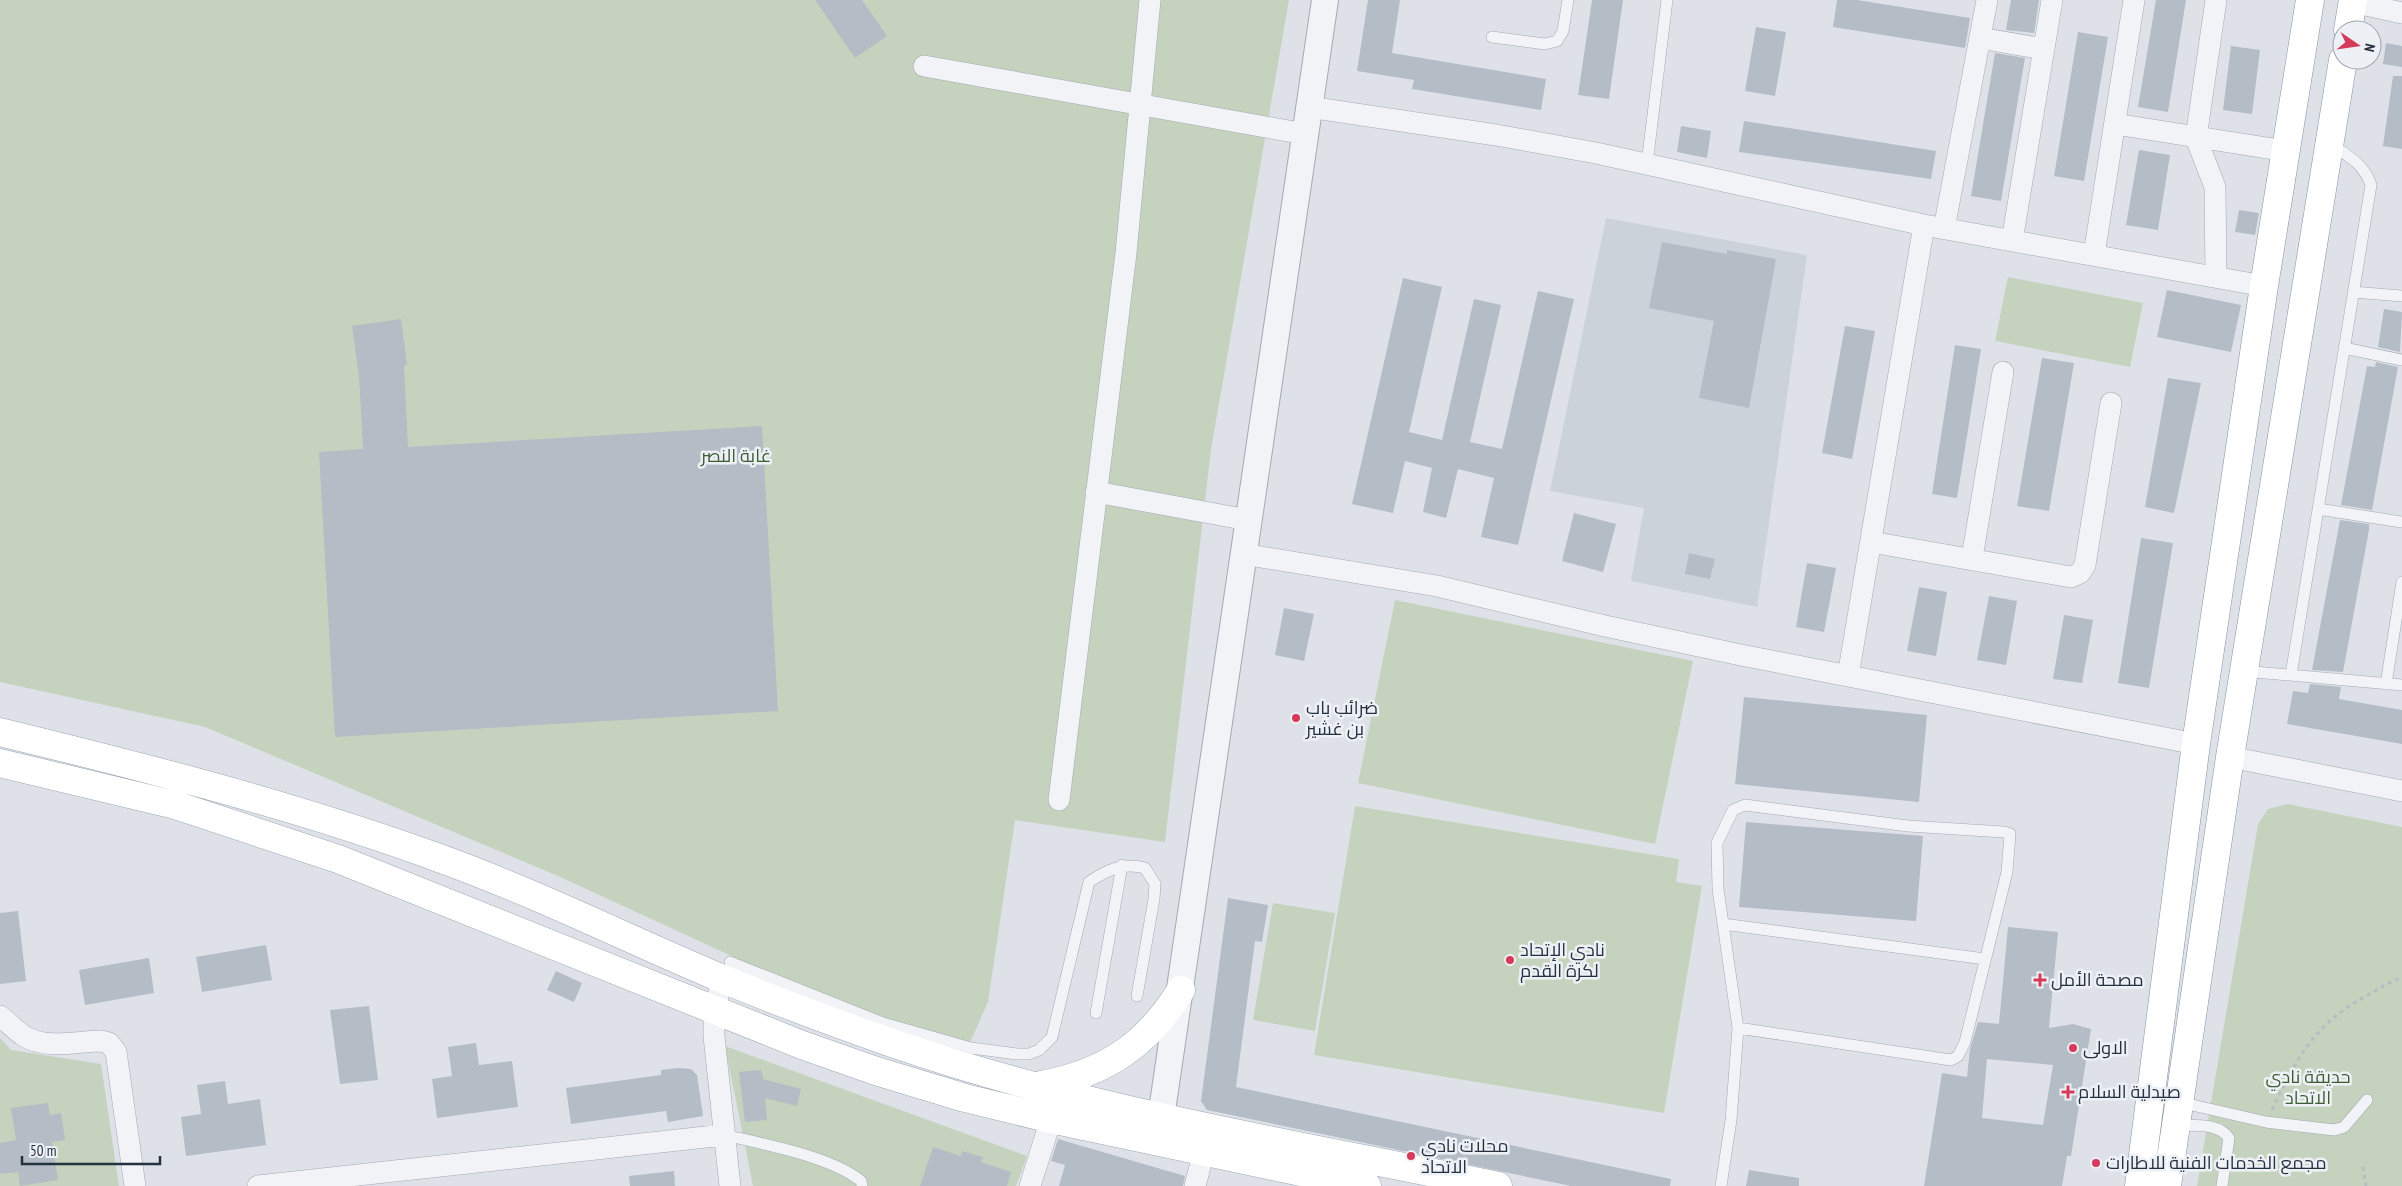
<svg xmlns="http://www.w3.org/2000/svg" width="2402" height="1186" font-family="'PT Sans Narrow',Cairo,sans-serif">
	<style>
		.built { fill: #cbd2da }
		.green { fill: #c5d3be }
		.building { fill: #b4bcc5; fill-rule: evenodd }
		.lines { fill: none; stroke-linecap: round; stroke-linejoin: round }
		.service-casing { stroke: #a3a9b2; stroke-width: 12 }
		.minor-casing { stroke: #a3a9b2; stroke-width: 22 }
		.tertiary-casing { stroke: #a3a9b2; stroke-width: 28 }
		.primary-casing { stroke: #9ca7b5; stroke-width: 29 }
		.trunk-casing { stroke: #8491a0; stroke-width: 29 }
		.path { stroke: #b8bdc3; stroke-width: 3; stroke-dasharray: 4 4; stroke-linecap: butt }
		.service { stroke: #f1f3f6; stroke-width: 11 }
		.minor { stroke: #f1f3f6; stroke-width: 21 }
		.tertiary { stroke: #f1f3f6; stroke-width: 26 }
		.primary { stroke: #fff; stroke-width: 28 }
		.trunk { stroke: #fff; stroke-width: 28 }
		.poi-dot { fill: #d63a5a; stroke: #edf1f6; stroke-width: 2 }
		.labels { text-anchor: middle; stroke-width: 5; stroke-linejoin: round; paint-order: stroke }
		.park-label { font-size: 18px; fill: #3d5d32; stroke: #edf1f6 }
		.poi-label { font-size: 18px; fill: #263140; stroke: #edf1f6; text-anchor: start }
	</style>
	<rect width="100%" height="100%" fill="#dee2e8"/>
	<!-- built -->
	<path class="built" d="M1606 218 1807 255 1757 607 1631 581 1644 508 1550 491Z"/>
	<!-- green -->
	<path class="green" d="M0 0H1289L1211 450 1165 842 1015 820 988 1002 968 1047 829 1001 558 876 205 727 0 682Z
		M2008 277 2143 303 2130 367 1995 341Z
		M1395 600 1693 661 1655 844 1358 783Z
		M2288 804 2402 827V1186H2197L2258 824 2268 809Z
		M1355 806 1679 859 1676 882 1702 886 1664 1113 1314 1055Z
		M1273 903 1335 913 1315 1031 1253 1020Z
		M0 1038 11 1050 101 1064 119 1186H0Z
		M725 1046 1027 1156 1016 1186H753Z"/>
	<!-- building -->
	<path class="building" d="M815 0H862L887 36 855 58Z
		M1368 0H1400L1392 53 1546 79 1541 110 1412 89 1414 80 1357 71Z
		M1592 0H1623L1609 99 1578 95Z
		M1837 0H1857L1970 18 1965 48 1833 27Z
		M2011 0H2039L2034 33 2006 30Z
		M2156 0H2186L2168 112 2138 107Z
		M1756 27 1786 32 1775 96 1745 91Z
		M2078 32 2108 37 2084 181 2054 176Z
		M2386 43 2402 46V67L2383 64Z
		M2231 46 2260 50 2252 114 2223 110Z
		M1995 53 2025 58 2001 201 1971 196Z
		M2393 76H2402V149L2383 146Z
		M1744 121 1936 151 1931 179 1739 152Z
		M1681 126 1711 131 1707 158 1677 152Z
		M2139 150 2170 155 2158 230 2126 225Z
		M2239 210 2259 213 2255 235 2235 232Z
		M1662 242 1727 254V250L1776 259 1749 408 1699 398 1714 321 1649 308Z
		M1403 278 1442 287 1409 432 1442 440 1474 299 1501 305 1470 442 1502 449 1538 291 1574 299 1518 545 1481 537 1494 478 1458 469 1446 518 1423 512 1432 468 1405 461 1393 513 1352 504Z
		M2167 290 2241 305 2231 352 2157 337Z
		M2384 309 2402 312 2400 352 2378 347Z
		M401 319 407 365 404 366 408 447 762 426 778 711 335 737 319 452 363 449 359 376 352 326Z
		M1845 326 1875 331 1852 459 1822 453Z
		M1955 345 1981 349 1957 498 1932 494Z
		M2042 358 2074 363 2049 511 2017 506Z
		M2376 362 2398 367 2372 510 2341 505 2367 366 2375 367Z
		M2168 378 2201 383 2174 513 2145 507Z
		M1574 513 1616 524 1603 572 1562 561Z
		M2340 520 2369 524V530L2343 672 2312 670Z
		M2141 538 2173 543 2149 688 2118 683Z
		M1689 553 1715 559 1710 579 1685 574Z
		M1807 563 1836 568 1824 632 1796 627Z
		M1919 587 1947 592 1936 656 1907 651Z
		M1989 596 2017 601 2006 665 1977 660Z
		M1284 608 1314 614 1304 661 1275 655Z
		M2064 615 2093 620 2082 683 2053 679Z
		M2310 684 2341 687 2339 699 2402 710V744L2287 724 2293 691 2308 693Z
		M1744 697 1927 715 1919 802 1735 784Z
		M1746 822 1923 836 1916 921 1739 907Z
		M1228 898 1268 905 1262 942 1255 941 1236 1087 1671 1179 1670 1186H1571L1207 1110 1201 1101Z
		M18 911 26 981 0 984V913Z
		M2008 927 2058 932 2049 1028 2073 1024 2091 1029 2071 1156H2067L2062 1186H1924L1942 1073 1967 1077 1970 1049 1978 1022 1999 1024ZM1987 1059 2053 1065 2043 1125 1982 1118Z
		M266 945 272 980 202 992 196 957Z
		M149 958 154 993 85 1005 79 970Z
		M556 971 582 983 574 1002 547 990Z
		M369 1006 378 1080 340 1084 330 1010Z
		M476 1043 479 1065 512 1061 518 1107 437 1118 432 1079 452 1076 448 1047Z
		M678 1068 691 1069 697 1075 703 1116 668 1122 666 1111 571 1124 566 1088 661 1075V1070Z
		M761 1070 763 1079 801 1089 797 1106 765 1098 767 1120 745 1122 739 1072Z
		M225 1081 228 1104 260 1099 266 1145 186 1156 181 1117 201 1114 197 1085Z
		M48 1103 50 1115 61 1113 65 1140 52 1142 58 1180 20 1186 18 1172 0 1174V1143L16 1140 11 1108Z
		M1058 1139 1185 1176 1183 1186H1059L1065 1165 1051 1161Z
		M933 1147 961 1156 962 1151 983 1157 981 1162 1011 1172 1007 1186H920Z
		M1749 1170 1799 1178V1186H1746Z
		M674 1171 675 1186H630L629 1176Z"/>
	<g class="lines">
		<!-- service casing -->
		<g class="service-casing">
			<path id="service" d="M1492 37 1545 44 1557 41 1563 31 1568 0
				M1647 164 1667 0
				M2353 292 2402 296
				M2344 348 2402 360
				M2318 509 2402 522
				M2244 671 2402 685
				M2291 675 2371 185C2364 164 2348 156 2331 144
				M2386 684 2402 582
				M1723 924 1985 959
				M730 962 883 1023 971 1048 1017 1054H1029L1039 1050 1052 1037 1089 882C1107 870 1123 862 1145 868L1155 884 1154 899 1137 996
				M1096 1013 1122 865
				M2179 1102 2266 1122 2334 1130 2344 1127 2367 1100
				M2176 1125C2194 1126 2218 1122 2229 1138L2222 1186
				M724 1135C763 1144 830 1156 861 1181L862 1186
				M1721 1186 1731 1120 1738 1028 1718 889 1717 843 1733 810 1745 805 1908 826 2004 832 2010 834 2007 872 1965 1042 1958 1056 1951 1060 1738 1028"/>
		</g>
		<!-- minor casing -->
		<g class="minor-casing">
			<path id="minor" d="M2216 0 2196 138 2215 187 2216 277
				M2352 2 2402 13
				M1980 38 2044 49
				M924 66 1305 134
				M1309 107 1496 135 1596 153 1924 225 2264 286
				M2115 124 2286 151
				M1944 229 1987 0
				M2012 241 2052 0
				M2094 255 2134 0
				M1096 492 1248 520
				M1871 542 2071 577 2080 573 2085 565 2111 403
				M1243 554 1437 586 1605 626 1741 655 2196 744
				M1972 558 2003 372
				M1848 676 1924 225
				M2230 757 2402 791
				M1059 800 1126 253 1150 0
				M723 979 714 1010V1036L730 1186
				M0 1016C8 1022 16 1031 24 1036 46 1050 78 1041 102 1041L109 1043 116 1052 135 1186
				M258 1186 724 1135
				M1030 1186 1051 1119
				M1195 1186 1204 1151"/>
		</g>
		<!-- tertiary casing -->
		<g class="tertiary-casing">
			<path id="tertiary" d="M1158 1138 1325 0"/>
		</g>
		<!-- primary casing -->
		<g class="primary-casing">
			<path id="primary" d="M0 732C148 768 296 806 439 858 536 893 628 939 723 979 778 1002 835 1023 892 1043 1088 1111 1296 1144 1498 1186
				M0 763 175 805 338 859 802 1045 876 1071 965 1098 1051 1119 1367 1186
				M1041 1085C1106 1073 1147 1045 1181 990"/>
		</g>
		<!-- trunk casing -->
		<g class="trunk-casing">
			<path id="trunk" d="M2348 30 2353 0
				M2139 1186 2196 744 2264 286 2310 0
				M2167 1186 2230 757 2343 60"/>
		</g>
		<!-- path -->
		<path class="path" d="M2272 1110C2297 1057 2315 1023 2368 995 2379 989 2390 981 2402 978
			M2363 1167 2366 1186"/>
		<!-- service -->
		<use href="#service" class="service"/>
		<!-- minor -->
		<use href="#minor" class="minor"/>
		<!-- tertiary -->
		<use href="#tertiary" class="tertiary"/>
		<!-- primary -->
		<use href="#primary" class="primary"/>
		<!-- trunk -->
		<use href="#trunk" class="trunk"/>
	</g>
	<!-- markers -->
	<g class="poi-dot">
		<circle cx="1296" cy="718" r="5"/>
		<circle cx="1510" cy="960" r="5"/>
		<path d="M2037.5 972.5h5v5h5v5h-5v5h-5v-5h-5v-5h5z"/>
		<circle cx="2073" cy="1048" r="5"/>
		<path d="M2065.5 1084.5h5v5h5v5h-5v5h-5v-5h-5v-5h5z"/>
		<circle cx="1411" cy="1156" r="5"/>
		<circle cx="2096" cy="1163" r="5"/>
	</g>
	<g class="labels">
		<!-- park labels -->
		<g class="park-label">
			<text x="736" y="462">غابة النصر</text>
			<text x="2308" y="1083">حديقة نادي<tspan x="2308" dy="21">الاتحاد</tspan></text>
		</g>
		<!-- poi labels -->
		<g class="poi-label">
			<text x="1306" y="714">ضرائب باب<tspan x="1306" dy="21">بن غشير</tspan></text>
			<text x="1520" y="956">نادي الإتحاد<tspan x="1520" dy="21">لكرة القدم</tspan></text>
			<text x="2051" y="986">مصحة الأمل</text>
			<text x="2083" y="1054">الاولى</text>
			<text x="2078" y="1098">صيدلية السلام</text>
			<text x="1421" y="1152">محلات نادي<tspan x="1421" dy="21">الاتحاد</tspan></text>
			<text x="2106" y="1169">مجمع الخدمات الفنية للاطارات</text>
		</g>
	</g>
	<!-- north arrow -->
	<g transform="translate(2357 45) rotate(103)"><circle r="24" fill="#edf1f6" stroke="#9da4ad"/>
	<path d="M0-4L9 19L0 12L-9 19Z" fill="#d63a5a"/>
	<text y="-8" font-size="14" font-weight="bold" text-anchor="middle" fill="#263140">N</text>
	</g>
	<!-- scale -->
	<path d="M22 1156v8h138v-8" fill="none" stroke="#263140" stroke-width="2.5"/>
	<text x="30" y="1156" font-size="15" fill="#263140" stroke="#edf1f6" stroke-width="4" paint-order="stroke">50 m</text>
</svg>
